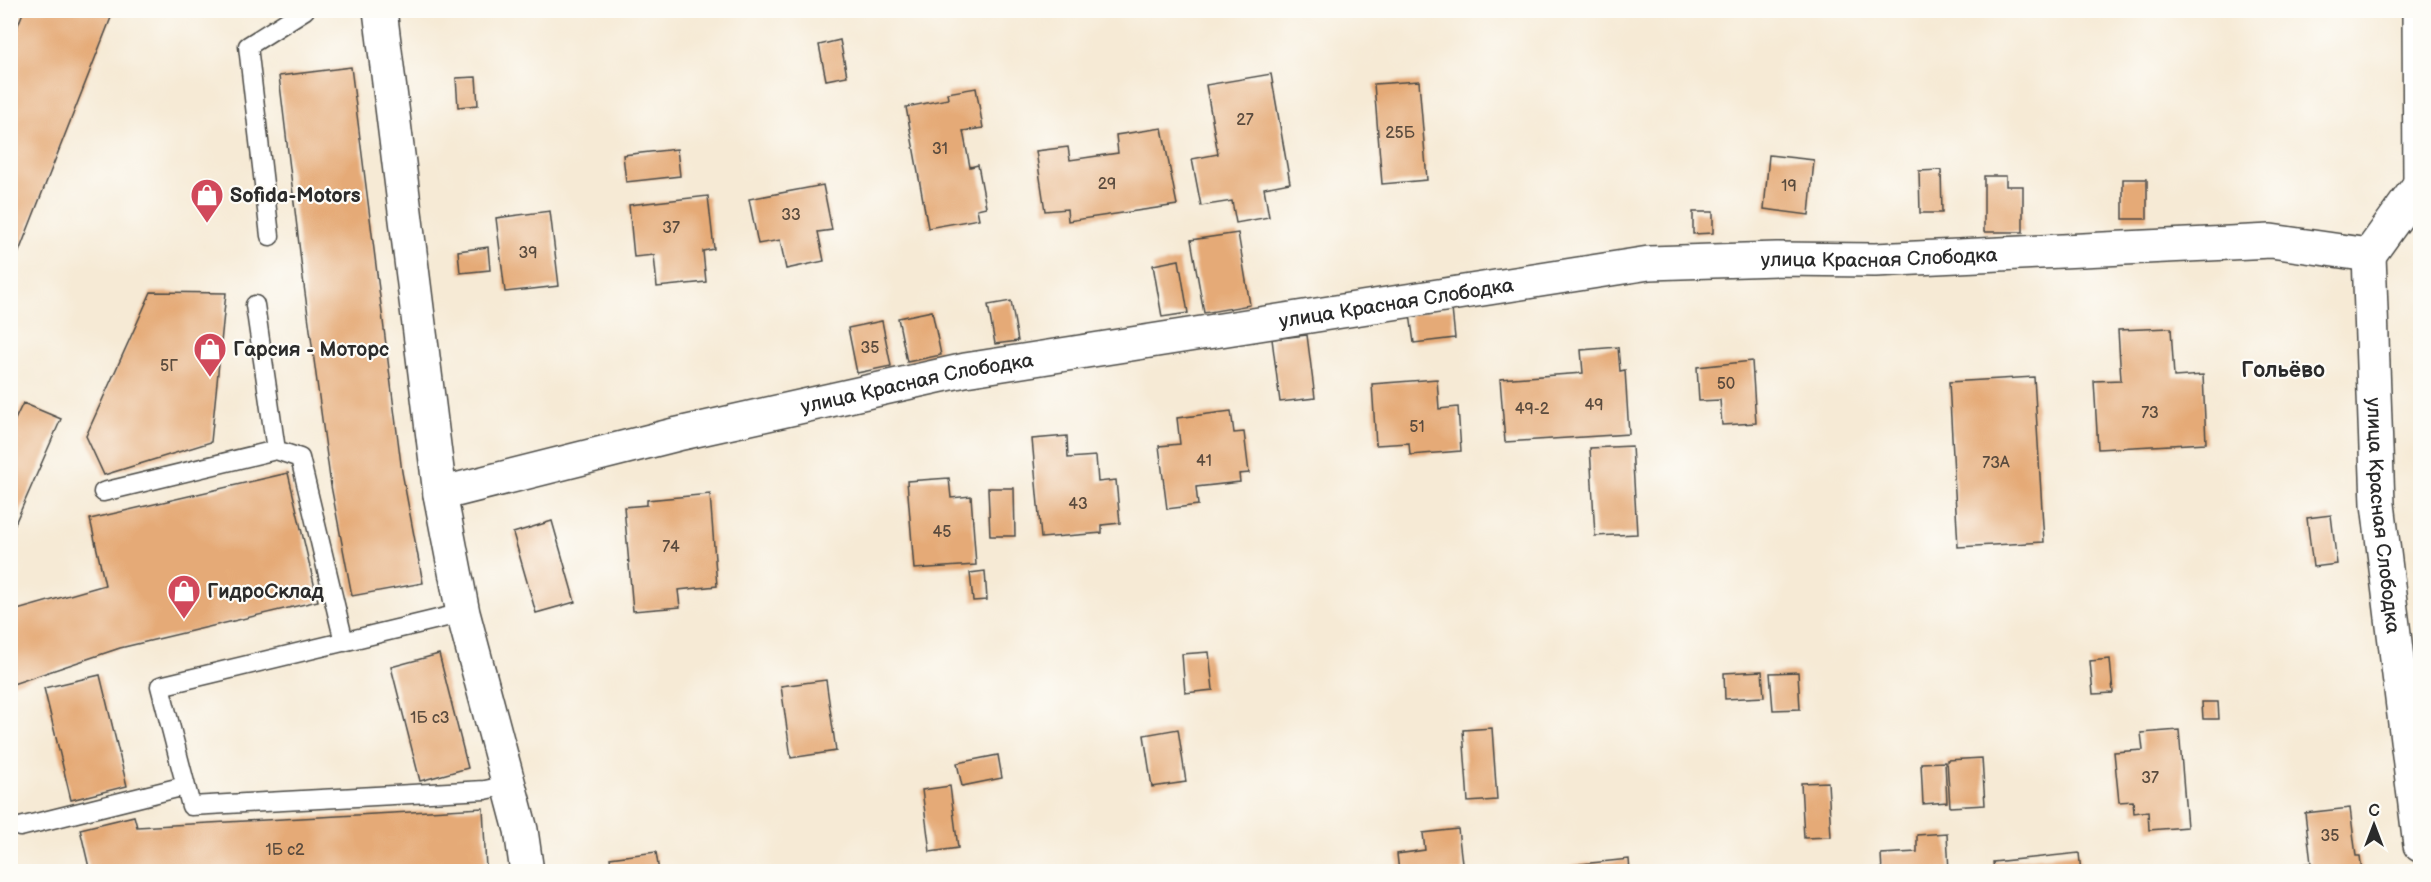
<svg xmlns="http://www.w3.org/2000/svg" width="2431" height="882" font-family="'Balsamiq Sans',sans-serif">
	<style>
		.building { fill: #e5aa77 }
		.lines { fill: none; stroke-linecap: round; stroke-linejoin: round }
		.service-casing { stroke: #494844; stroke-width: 21 }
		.minor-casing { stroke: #494844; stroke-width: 36 }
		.service { stroke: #fff; stroke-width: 18 }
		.minor { stroke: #fff; stroke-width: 33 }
		.labels { text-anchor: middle; stroke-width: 4.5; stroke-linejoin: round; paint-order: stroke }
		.number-label { font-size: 16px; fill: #5a4b3e }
		.poi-label { font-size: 20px; font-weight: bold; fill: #2b2b2b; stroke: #fdfcf7; text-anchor: start }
		.street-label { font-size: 20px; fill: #2b2b2b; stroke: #fdfcf7 }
		.quarter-label { font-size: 22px; font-weight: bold; fill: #2b2b2b; stroke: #fdfcf7 }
	</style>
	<rect width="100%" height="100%" fill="#fdfcf7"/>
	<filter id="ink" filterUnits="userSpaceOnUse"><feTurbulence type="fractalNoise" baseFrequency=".0167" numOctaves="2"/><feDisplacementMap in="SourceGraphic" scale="12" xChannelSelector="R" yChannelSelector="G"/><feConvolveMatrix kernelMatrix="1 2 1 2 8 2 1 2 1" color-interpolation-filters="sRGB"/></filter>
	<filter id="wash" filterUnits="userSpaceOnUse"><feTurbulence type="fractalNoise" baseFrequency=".008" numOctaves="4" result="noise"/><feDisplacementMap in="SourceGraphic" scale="24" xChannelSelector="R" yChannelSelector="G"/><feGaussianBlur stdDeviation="1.35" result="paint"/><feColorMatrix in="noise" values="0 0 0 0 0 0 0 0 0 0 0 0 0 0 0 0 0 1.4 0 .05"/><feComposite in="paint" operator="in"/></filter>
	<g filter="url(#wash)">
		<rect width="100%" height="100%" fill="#f6ead5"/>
		<g id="blocks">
			<!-- building -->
			<path class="building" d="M24 10H114L11 272 10 45Z
				M840 40 847 76 826 80 819 45Z
				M351 67 402 472 423 583 352 596 331 486 303 278 279 76Z
				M1271 74 1290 183 1264 188 1269 217 1236 223 1232 201 1201 206 1192 159 1218 154 1206 85Z
				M476 77 478 105 458 107 456 78Z
				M1419 81 1427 180 1382 184 1374 84Z
				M976 88 983 128 963 131 970 167 978 165 986 207 977 209 979 219 928 228 906 107 948 99 947 93Z
				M1162 128 1177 205 1068 221 1067 209 1045 211 1036 151 1068 147 1070 160 1118 153 1116 135Z
				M677 149 680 176 626 182 623 155Z
				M1769 155 1814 160 1809 215 1764 209Z
				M1941 170 1942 213H1920L1919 171Z
				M1984 176H2006V186H2023V232H1984Z
				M2123 179H2147V219H2123Z
				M823 185 832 230 818 232 824 261 786 269 780 240 758 244 749 199Z
				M708 196 714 249 703 251 706 282 657 287 654 255 634 257 629 205Z
				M550 211 559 286 505 292 496 218Z
				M1693 212H1713V233L1693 234Z
				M1238 233 1250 305 1204 313 1191 240Z
				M488 247 490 270 460 273 458 251Z
				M1179 260 1188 313 1162 317 1153 265Z
				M151 292 226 293 211 442 104 475 86 436Z
				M1011 301 1018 341 995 344 988 305Z
				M1452 309 1455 338 1414 343 1410 314Z
				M932 311 941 355 907 362 898 318Z
				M882 321 891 366 857 373 848 328Z
				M2171 328 2174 377 2203 375 2206 443 2098 449 2094 381 2121 380 2118 330Z
				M1307 335 1315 398 1280 402 1272 339Z
				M1618 347 1620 371 1625 370 1629 434 1505 442 1500 379 1583 373 1581 350Z
				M1752 361 1756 423 1722 425 1720 400 1699 401 1697 367Z
				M2034 377 2044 542 1958 547 1949 382Z
				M1437 379 1439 409 1458 407 1461 451 1410 455 1409 443 1376 445 1372 384Z
				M23 403 61 419 10 535V430Z
				M1231 411 1234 433 1244 432 1249 473 1239 474 1240 482 1196 487 1198 505 1167 509 1159 446 1180 444 1177 418Z
				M1067 436 1068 458 1096 456 1098 482 1116 480 1120 523 1102 525V533L1041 538 1032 439Z
				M1632 446 1637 534 1595 536 1590 448Z
				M288 473 318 601 120 648 10 685V612L105 585 90 519Z
				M949 478 951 498 971 496 976 565 914 569 907 481Z
				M988 488H1014L1015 536H990Z
				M710 494 717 586 678 590 680 607 633 611 624 507 647 505V500Z
				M2331 515 2337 564 2313 567 2307 518Z
				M552 521 575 602 536 613 513 533Z
				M985 571 987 600 973 601 970 573Z
				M1209 652 1213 690 1185 693 1182 654Z
				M439 654 468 768 420 781 391 667Z
				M2110 659 2113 693 2093 694 2090 661Z
				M1762 671 1764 697 1725 699 1724 673Z
				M1798 672 1800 709 1773 710 1770 673Z
				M100 675 127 786 71 800 44 688Z
				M826 680 836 751 791 758 781 686Z
				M2202 702H2218L2219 719H2203Z
				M1492 728 1497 800 1468 802 1463 730Z
				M1178 729 1186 782 1152 787 1144 735Z
				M2179 730 2187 827 2149 830 2148 811 2134 813 2133 801 2119 802 2114 752 2143 750 2141 733Z
				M998 755 1002 778 962 786 957 763Z
				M1982 758 1985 805 1950 807 1947 760Z
				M1945 762 1947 802 1923 804 1921 763Z
				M1828 782 1831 837 1804 838 1801 783Z
				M950 786 958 848 930 852 922 790Z
				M483 808 486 869 434 872H90L80 829 134 816 137 827Z
				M2350 808 2356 856H2360L2362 872H2284L2283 866 2311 863 2305 813Z
				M1458 829 1463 872H1399L1397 854 1425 850 1423 833Z
				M1947 833 1949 872H1882L1881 854 1917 852V835Z
				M656 852 659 872H612L610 858Z
				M2079 853 2081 872H1994L1993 862Z
				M1629 859 1630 872H1573L1572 865Z"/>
		</g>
	</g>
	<g filter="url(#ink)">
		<use href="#blocks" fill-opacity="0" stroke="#494844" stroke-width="1.5"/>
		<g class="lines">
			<!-- service casing -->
			<g class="service-casing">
				<path id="service" d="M270 236 248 46 305 10
					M255 305 276 450
					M103 492 276 450 300 458 344 642
					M463 613 160 686 191 806 485 790 509 785
					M20 827 185 786"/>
			</g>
			<!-- minor casing -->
			<g class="minor-casing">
				<g id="minor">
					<path d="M380 10 440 494 463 613 521 830 527 872"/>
					<path d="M2419 10 2420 184"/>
					<path id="s1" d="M2369 255 2378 504 2420 845"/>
					<path id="s2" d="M440 494 678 434 965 370 1649 263 1777 259 1875 260 2271 241 2369 255 2420 184"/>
				</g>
			</g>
			<!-- service -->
			<use href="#service" class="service"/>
			<!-- minor -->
			<use href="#minor" class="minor"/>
		</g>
	</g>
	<!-- icons -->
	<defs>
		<g id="shop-pin" transform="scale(1.725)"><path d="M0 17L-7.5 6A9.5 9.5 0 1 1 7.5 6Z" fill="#d1495b" stroke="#fdfcf7"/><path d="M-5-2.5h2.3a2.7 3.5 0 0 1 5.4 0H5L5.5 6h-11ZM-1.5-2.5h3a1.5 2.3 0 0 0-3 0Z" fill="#fff"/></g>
	</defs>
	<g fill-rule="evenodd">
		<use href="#shop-pin" x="207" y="195"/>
		<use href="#shop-pin" x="210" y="349"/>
		<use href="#shop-pin" x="184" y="591"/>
	</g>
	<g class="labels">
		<!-- number labels -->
		<g class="number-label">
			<text x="1245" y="125">27</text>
			<text x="1400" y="138">25Б</text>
			<text x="940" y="154">31</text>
			<text x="1107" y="189">29</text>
			<text x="1789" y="191">19</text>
			<text x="791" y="220">33</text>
			<text x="671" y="233">37</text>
			<text x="528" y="258">39</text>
			<text x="870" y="353">35</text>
			<text x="169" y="371">5Г</text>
			<text x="1726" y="389">50</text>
			<text x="1594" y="410">49</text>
			<text x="1532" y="414">49-2</text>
			<text x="2150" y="418">73</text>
			<text x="1417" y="432">51</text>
			<text x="1204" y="466">41</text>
			<text x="1996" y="468">73А</text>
			<text x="1078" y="509">43</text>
			<text x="942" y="537">45</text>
			<text x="671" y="552">74</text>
			<text x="430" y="723">1Б с3</text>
			<text x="2150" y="783">37</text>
			<text x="2330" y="841">35</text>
			<text x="285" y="855">1Б с2</text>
		</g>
		<!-- poi labels -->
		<g class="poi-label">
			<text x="230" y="202">Sofida-Motors</text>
			<text x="233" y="356">Гарсия - Моторс</text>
			<text x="207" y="598">ГидроСклад</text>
		</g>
		<!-- street labels -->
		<g class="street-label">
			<text dy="7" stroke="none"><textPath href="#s2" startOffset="1462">улица Красная Слободка</textPath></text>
			<text dy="7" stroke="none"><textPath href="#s2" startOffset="976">улица Красная Слободка</textPath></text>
			<text dy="7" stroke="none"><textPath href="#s2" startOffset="490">улица Красная Слободка</textPath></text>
			<text dy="7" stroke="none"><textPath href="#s1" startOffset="261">улица Красная Слободка</textPath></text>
		</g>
		<!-- quarter labels -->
		<g class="quarter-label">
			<text x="2283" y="377">Гольёво</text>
		</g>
	</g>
	<!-- margin -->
	<rect width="2431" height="882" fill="none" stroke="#fdfcf7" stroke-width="36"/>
	<!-- north arrow -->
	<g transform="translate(2374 825)" stroke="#fdfcf7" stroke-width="4.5" paint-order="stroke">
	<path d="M0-4.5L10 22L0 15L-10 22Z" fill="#2b2b2b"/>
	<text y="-9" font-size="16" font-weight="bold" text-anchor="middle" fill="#2b2b2b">С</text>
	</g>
</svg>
